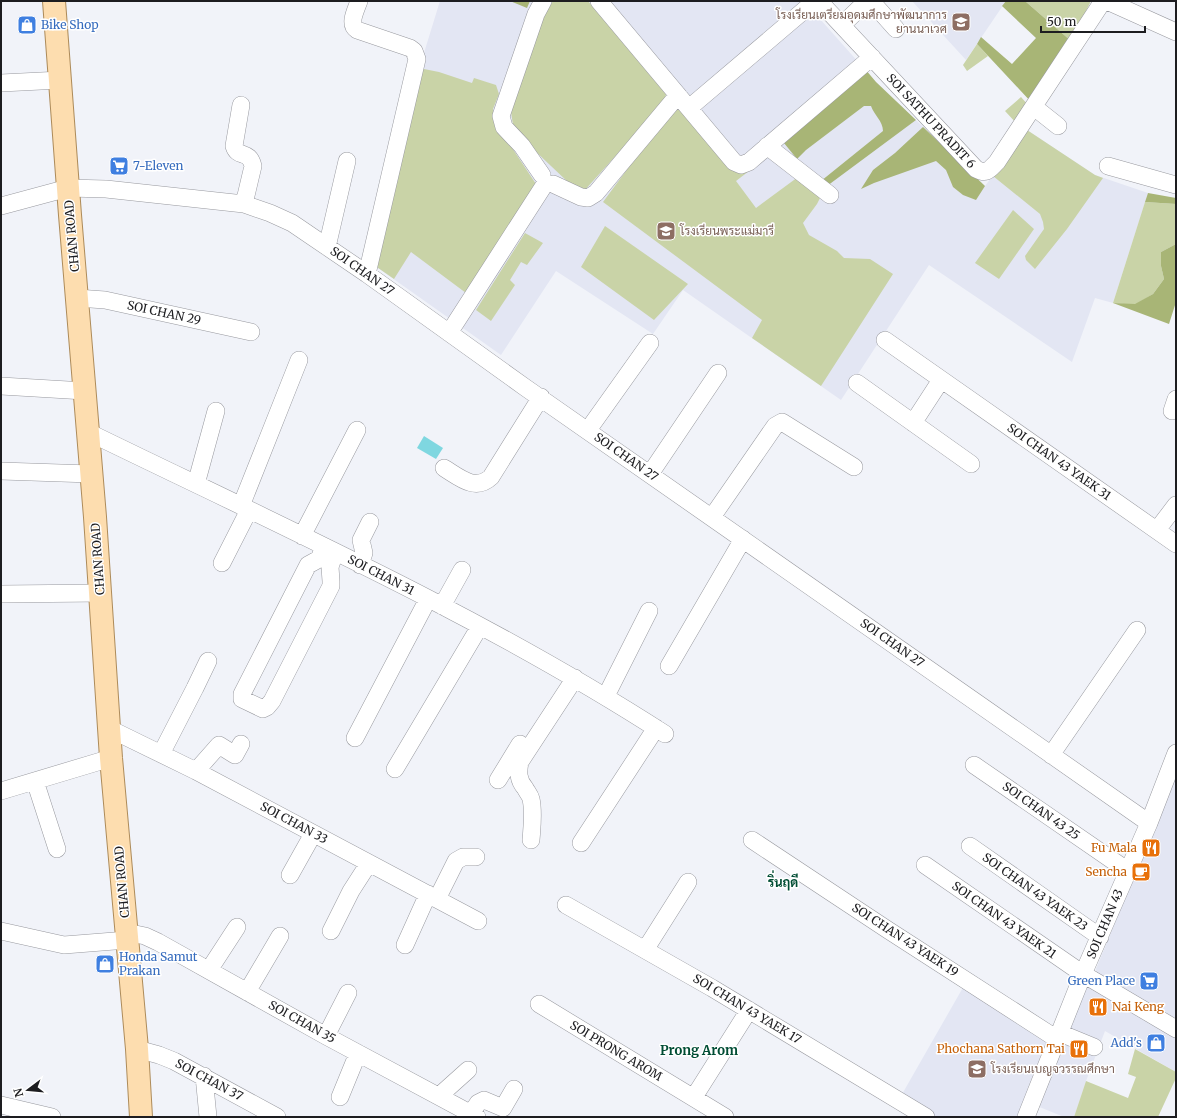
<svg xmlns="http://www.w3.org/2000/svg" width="1177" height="1118" font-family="Merriweather,Sarabun,serif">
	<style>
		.built { fill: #e3e6f3 }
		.green { fill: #c9d3a7 }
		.forest { fill: #a8b576 }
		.water { fill: #7fd7e0 }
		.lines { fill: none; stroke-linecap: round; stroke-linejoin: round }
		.minor-casing { stroke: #98999f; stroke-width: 18 }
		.major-casing { stroke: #ad8b5a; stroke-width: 24 }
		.minor { stroke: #fff; stroke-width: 17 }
		.major { stroke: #fdddaf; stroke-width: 22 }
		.labels { text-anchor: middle; stroke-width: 3; stroke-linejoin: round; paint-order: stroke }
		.education-label { font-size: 12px; fill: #785e54; stroke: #fff; text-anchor: start }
		.shop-label { font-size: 12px; fill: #366cbe; stroke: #fff; text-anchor: start }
		.street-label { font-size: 12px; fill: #1d1d20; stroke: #fff }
		.food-label { font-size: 12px; fill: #c56008; stroke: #fff; text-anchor: end }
		.neighbourhood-label { font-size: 13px; font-weight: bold; fill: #004d34; stroke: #fff }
	</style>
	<rect width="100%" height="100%" fill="#f1f3f9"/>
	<!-- built -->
	<path class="built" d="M440 1H804L876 82 985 186 1027 130 1095 175 1148 193 1113 303 1095 298 1072 362 929 265 841 400 683 290 653 334 556 271 501 355 371 263 416 79Z
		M912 1H1006L966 60Z
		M1176 775V1022L1097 977 1096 969Z
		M965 984 1048 1042 1017 1117H936L901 1096Z
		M1088 985 1176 1035V1072L1105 1031 1086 1081 1074 1117H1064L1037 1106Z"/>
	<!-- green -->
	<path class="green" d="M553 1H588L666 94 665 101 584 191 569 183 533 149 513 125 511 112 541 20Z
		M1025 1H1091L1071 41Z
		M977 44 988 56 967 71 963 65Z
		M419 68 439 72 472 83 474 78 496 85 499 94 493 109 495 122 536 184 466 293 411 252 394 279 371 263Z
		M1021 97 1029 106 1017 124 1005 111Z
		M677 102 724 159 770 155 736 181 756 208 798 177 821 196 817 204 803 223 809 235 837 251 844 258 870 259 893 274 821 386 752 338 762 320 603 202Z
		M1027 130 1095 175 1103 178 1067 229 1035 269 1026 260 1025 256 1044 229 1043 222 1040 214 993 176Z
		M1145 202 1176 204V244L1161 252V266L1164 279 1153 294 1135 305 1113 303Z
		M1013 210 1034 229 999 279 975 263Z
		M605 226 688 284 654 320 581 267Z
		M525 233 543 243 527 265 521 262 510 280 515 285 491 321 476 310Z
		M1135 1049 1176 1072V1078L1158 1117H1074L1086 1081 1128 1098 1136 1077 1128 1074Z"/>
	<!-- forest -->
	<path class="forest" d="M510 1H530L527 8Z
		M1006 1H1025L1071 41 1032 103 977 44 981 37 1012 64 1036 38 1002 6Z
		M865 69 876 82 916 120 827 186 821 181 883 131C883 121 874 115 871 106H864L806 150 797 159 784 143Z
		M923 127 985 186 976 200 963 195 953 187 946 170 936 161 874 183 861 189 873 170 895 153Z
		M1148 193 1176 198V204L1145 202Z
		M1176 244V302L1169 324 1113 303 1135 304 1153 294 1164 279 1161 266V252Z"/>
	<!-- water -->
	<path class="water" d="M424 436 443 448 436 459 417 448Z"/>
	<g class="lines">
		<!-- minor casing -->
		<g class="minor-casing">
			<path id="minor" d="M359 1C356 10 348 24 357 30L410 48 414 51 417 59 367 274
				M599 1 734 162 741 165 749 162 872 57
				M819 1 976 169C987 175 989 170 997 162L1103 1
				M871 1 896 29
				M1107 1 1176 32
				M842 25 867 1
				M1 83 61 80
				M241 105 234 146C238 159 249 149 253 166L244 204
				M1034 107 1058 126
				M689 108 815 1
				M767 146 830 195
				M1108 166 1176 185
				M542 175 522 146 504 127 501 116 536 14 543 1
				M553 184 581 197 588 198 596 193 678 95
				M1 206 68 188 106 189 244 204 270 213 292 223 367 274 526 388 1149 823
				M327 247 347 161
				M77 298 105 300 251 332
				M449 333 543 187
				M885 340 1176 544
				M857 383 971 464
				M1 386 85 391
				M1172 411 1176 399
				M913 423 941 380
				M588 430 650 343
				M88 432C283 527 482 616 665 734
				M444 468C459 477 475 492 491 477L541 397
				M1 471 91 474
				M650 474 718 373
				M196 484 216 411
				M241 506 299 360
				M712 517 775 426 782 422 854 467
				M1157 530 1176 505
				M302 536 357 430
				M324 547 319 559 308 565 242 694V699L244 700 263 709 267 707 272 701 331 586V581L330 567 335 552
				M222 563 249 510
				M360 565 364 553 361 540 370 522
				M1 594 100 593
				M442 606 462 570
				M669 666 743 539
				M606 696 649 611
				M110 729 196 771 478 921
				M355 738 428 599
				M161 754 195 688 208 661
				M1051 755 1137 630
				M974 765 1128 871
				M395 769 480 626
				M196 771 219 745 235 755 241 744
				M498 780 520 744
				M35 781 57 849
				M1 791 111 758
				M531 840C532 827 534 812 531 799 530 795 527 792 525 788 518 780 518 772 520 762L575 678
				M752 840 888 930 1057 1039
				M581 843 656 728
				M970 846 1100 937
				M925 865 1083 974 1176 1029
				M290 875 313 834
				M437 899 456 861 463 857H476
				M566 905 712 988 926 1117
				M1 931 64 945 127 940
				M331 931 351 891 369 863
				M126 932 145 936 158 942 326 1036 477 1117
				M405 945 428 894
				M645 950 688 882
				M209 970 237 927
				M247 992 280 936
				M539 1004 725 1117
				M1060 1033 1094 1047
				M326 1036 348 993
				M137 1049 159 1055 174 1061 277 1117
				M204 1076 208 1117
				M439 1096 468 1070
				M340 1097 358 1053
				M694 1097 749 1010
				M1 1105 52 1117
				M471 1114 478 1103 484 1100 503 1108 514 1089
				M1026 1117 1083 974 1149 823 1176 753"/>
		</g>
		<!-- major casing -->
		<g class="major-casing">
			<path id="major" d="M54 1 70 215 95 517 111 758 137 1049 141 1117"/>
		</g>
		<!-- minor -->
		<use href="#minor" class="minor"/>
		<!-- major -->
		<use href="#major" class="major"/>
	</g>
	<!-- icons -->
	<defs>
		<g id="school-square" transform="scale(1)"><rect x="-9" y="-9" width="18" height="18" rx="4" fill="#8d6e63" stroke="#fff"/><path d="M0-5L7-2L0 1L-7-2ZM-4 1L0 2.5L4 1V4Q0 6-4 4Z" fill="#fff"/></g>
		<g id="shop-square" transform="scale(1)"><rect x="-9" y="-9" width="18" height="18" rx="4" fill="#3f7fe0" stroke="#fff"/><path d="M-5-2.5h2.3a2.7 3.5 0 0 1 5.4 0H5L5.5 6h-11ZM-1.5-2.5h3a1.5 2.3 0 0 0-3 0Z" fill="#fff"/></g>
		<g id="supermarket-square" transform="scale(1)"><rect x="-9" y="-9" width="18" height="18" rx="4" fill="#3f7fe0" stroke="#fff"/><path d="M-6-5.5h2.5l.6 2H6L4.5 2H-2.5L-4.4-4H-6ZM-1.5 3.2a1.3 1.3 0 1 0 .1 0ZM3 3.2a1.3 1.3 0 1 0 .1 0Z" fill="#fff"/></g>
		<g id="restaurant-square" transform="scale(1)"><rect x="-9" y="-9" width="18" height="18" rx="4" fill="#e8710a" stroke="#fff"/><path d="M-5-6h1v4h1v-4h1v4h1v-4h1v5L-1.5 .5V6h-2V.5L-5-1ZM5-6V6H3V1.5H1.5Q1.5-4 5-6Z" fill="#fff"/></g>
		<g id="cafe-square" transform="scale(1)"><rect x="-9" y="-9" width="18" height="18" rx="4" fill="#e8710a" stroke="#fff"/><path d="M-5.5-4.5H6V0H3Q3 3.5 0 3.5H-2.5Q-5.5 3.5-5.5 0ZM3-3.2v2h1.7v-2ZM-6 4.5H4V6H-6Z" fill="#fff"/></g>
	</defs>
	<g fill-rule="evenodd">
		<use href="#school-square" x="961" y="22"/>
		<use href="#shop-square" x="27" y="25"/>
		<use href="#supermarket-square" x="119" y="166"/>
		<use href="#school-square" x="666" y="231"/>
		<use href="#restaurant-square" x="1151" y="848"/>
		<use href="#cafe-square" x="1141" y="872"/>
		<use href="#shop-square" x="105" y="964"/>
		<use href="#supermarket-square" x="1149" y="981"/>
		<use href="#restaurant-square" x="1098" y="1007"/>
		<use href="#shop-square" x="1156" y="1043"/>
		<use href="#restaurant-square" x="1079" y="1049"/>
		<use href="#school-square" x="977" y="1069"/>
	</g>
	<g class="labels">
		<!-- education labels -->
		<g class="education-label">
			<text x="947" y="19" text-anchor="end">โรงเรียนเตรียมอุดมศึกษาพัฒนาการ<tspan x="947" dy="14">ยานนาเวศ</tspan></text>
			<text x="680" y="235">โรงเรียนพระแม่มารี</text>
			<text x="991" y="1073">โรงเรียนเบญจวรรณศึกษา</text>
		</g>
		<!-- shop labels -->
		<g class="shop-label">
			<text x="41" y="29">Bike Shop</text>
			<text x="133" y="170">7-Eleven</text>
			<text x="119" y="961">Honda Samut<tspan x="119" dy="14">Prakan</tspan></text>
			<text x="1135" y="985" text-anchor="end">Green Place</text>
			<text x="1142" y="1047" text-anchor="end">Add's</text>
		</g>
		<!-- street labels -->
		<g class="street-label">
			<text transform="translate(931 121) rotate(47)" y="4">SOI SATHU PRADIT 6</text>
			<text transform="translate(72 236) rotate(-95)" y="4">CHAN ROAD</text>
			<text transform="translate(362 271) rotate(35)" y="4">SOI CHAN 27</text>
			<text transform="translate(164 313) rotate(12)" y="4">SOI CHAN 29</text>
			<text transform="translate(626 457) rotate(35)" y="4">SOI CHAN 27</text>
			<text transform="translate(1059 462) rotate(35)" y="4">SOI CHAN 43 YAEK 31</text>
			<text transform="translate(98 559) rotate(-94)" y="4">CHAN ROAD</text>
			<text transform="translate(381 575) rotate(27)" y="4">SOI CHAN 31</text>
			<text transform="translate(892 643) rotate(35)" y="4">SOI CHAN 27</text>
			<text transform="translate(1041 811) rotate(35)" y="4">SOI CHAN 43 25</text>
			<text transform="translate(294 823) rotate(28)" y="4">SOI CHAN 33</text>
			<text transform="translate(122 882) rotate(-95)" y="4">CHAN ROAD</text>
			<text transform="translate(1035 892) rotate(35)" y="4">SOI CHAN 43 YAEK 23</text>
			<text transform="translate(1004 920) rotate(35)" y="4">SOI CHAN 43 YAEK 21</text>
			<text transform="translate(1105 924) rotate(-67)" y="4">SOI CHAN 43</text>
			<text transform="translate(905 940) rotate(33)" y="4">SOI CHAN 43 YAEK 19</text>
			<text transform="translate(747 1009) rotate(31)" y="4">SOI CHAN 43 YAEK 17</text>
			<text transform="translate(302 1022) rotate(29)" y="4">SOI CHAN 35</text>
			<text transform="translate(616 1051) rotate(31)" y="4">SOI PRONG AROM</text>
			<text transform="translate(209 1080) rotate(28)" y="4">SOI CHAN 37</text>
		</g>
		<!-- food labels -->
		<g class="food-label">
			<text x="1137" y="852">Fu Mala</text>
			<text x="1127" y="876">Sencha</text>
			<text x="1112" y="1011" text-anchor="start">Nai Keng</text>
			<text x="1065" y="1053">Phochana Sathorn Tai</text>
		</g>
		<!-- neighbourhood labels -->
		<g class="neighbourhood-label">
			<text x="783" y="887">ริ่นฤดี</text>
			<text x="699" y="1055">Prong Arom</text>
		</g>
	</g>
	<!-- border -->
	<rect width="1177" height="1118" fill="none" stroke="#1d1d20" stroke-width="4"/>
	<!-- north arrow -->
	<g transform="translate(28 1090) rotate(254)" stroke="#ffffff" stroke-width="3" paint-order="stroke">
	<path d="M0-3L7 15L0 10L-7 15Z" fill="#1d1d20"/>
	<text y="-6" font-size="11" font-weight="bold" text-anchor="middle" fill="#1d1d20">N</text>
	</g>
	<!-- scale -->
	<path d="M1041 26v6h104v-6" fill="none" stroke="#1d1d20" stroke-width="2"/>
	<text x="1047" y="26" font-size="12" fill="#1d1d20" stroke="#ffffff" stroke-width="3" paint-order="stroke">50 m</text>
</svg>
